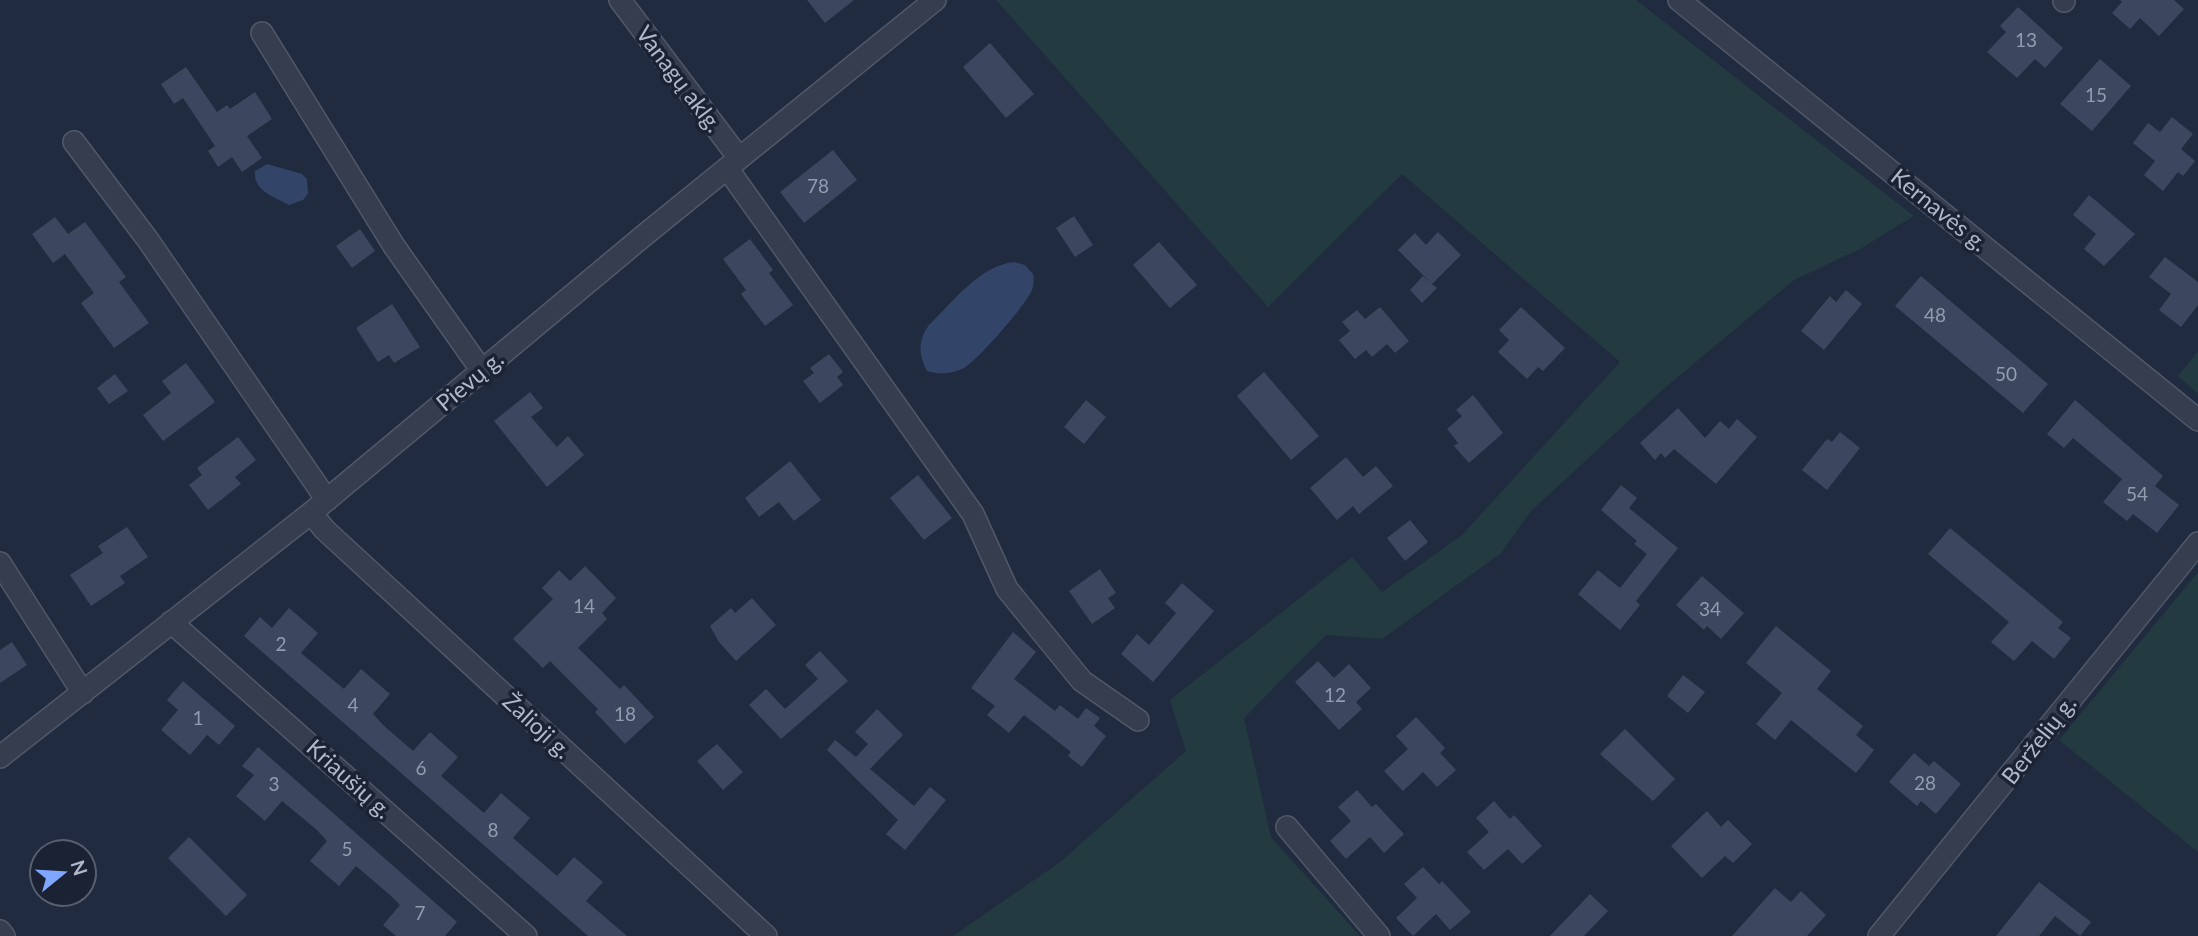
<svg xmlns="http://www.w3.org/2000/svg" width="2198" height="936" font-family="Lato,sans-serif">
	<style>
		.green { fill: #223a40 }
		.water { fill: #324468 }
		.building { fill: #3c475f }
		.lines { fill: none; stroke-linecap: round; stroke-linejoin: round }
		.minor-casing { stroke: #505869; stroke-width: 24 }
		.minor { stroke: #353d4e; stroke-width: 21 }
		.labels { text-anchor: middle; stroke-width: 7; stroke-linejoin: round; paint-order: stroke }
		.number-label { font-size: 19px; fill: #939caf }
		.street-label { font-size: 23px; fill: #b0b8ca; stroke: #1a2233 }
	</style>
	<rect width="100%" height="100%" fill="#202b3f"/>
	<!-- green -->
	<path class="green" d="M996 0H1636L1914 216 1860 249 1794 280 1660 392 1531 511 1500 554 1382 639 1326 635 1244 718 1271 837 1360 936H953L1060 862 1186 751 1170 700 1352 557 1382 592 1462 535 1620 362 1402 174 1268 307Z
		M2198 351V394L2178 376Z
		M2198 572V852L2059 740Z"/>
	<!-- water -->
	<path class="water" d="M267 164 302 174 307 179 308 194 303 200 289 205C274 197 253 191 255 171Z
		M1014 262 1025 265 1033 274C1034 279 1034 285 1032 290 1026 305 978 360 964 368 951 374 940 375 927 371 918 355 918 340 929 325 953 302 979 266 1014 262Z"/>
	<!-- building -->
	<path class="building" d="M807 0H854L825 23Z
		M2120 0H2174L2184 9 2159 36 2140 18 2130 29 2112 13 2122 2Z
		M2018 7 2063 48 2045 68 2035 59 2017 78 1987 52 2006 32 2000 26Z
		M990 43 1034 94 1006 118 963 67Z
		M2100 59 2131 86 2092 131 2060 104Z
		M186 67 217 112 227 105 230 109 255 92 272 119 247 136 262 158 242 172 232 157 218 167 208 151 215 146 183 98 174 104 161 84Z
		M2172 117 2193 134 2181 149 2195 161 2183 176 2178 172 2163 191 2144 175 2155 161 2133 143 2148 123 2160 132Z
		M833 150 857 180 804 223 780 192Z
		M2089 195 2135 234 2104 266 2084 249 2096 234 2073 215Z
		M1074 216 1093 245 1075 257 1056 228Z
		M55 217 68 234 85 222 126 277 119 282 149 323 114 348 81 303 94 293 65 254 53 263 32 234Z
		M360 229 375 251 352 268 336 246Z
		M1438 232 1461 255 1432 284 1437 288 1422 303 1410 290 1423 276 1431 283 1398 250 1415 233 1426 245Z
		M750 239 773 270 769 273 793 305 765 326 741 294 746 290 723 259Z
		M1159 242 1197 285 1170 308 1133 265Z
		M2165 257 2198 282V305L2181 327 2159 310 2171 294 2149 277Z
		M1921 276 2048 384 2023 413 1895 306Z
		M1846 290 1862 304 1824 350 1801 331 1830 296 1836 302Z
		M392 304 420 347 394 363 389 355 378 362 356 328Z
		M1380 307 1409 341 1395 353 1387 344 1372 357 1366 350 1355 359 1339 340 1350 331 1342 322 1357 310 1365 319Z
		M1521 307 1565 348 1543 371 1538 367 1527 379 1498 352 1509 340 1499 330Z
		M829 354 843 372 837 377 843 385 820 403 803 381 814 373 810 368Z
		M186 363 215 402 163 441 143 415 171 393 162 381Z
		M1264 372 1319 436 1291 460 1237 396Z
		M115 374 128 391 109 404 97 388Z
		M530 392 543 408 531 417 557 447 568 436 584 455 547 487 494 421Z
		M1473 395 1503 433 1469 463 1454 446 1458 443 1447 429 1462 416 1456 410Z
		M1086 400 1106 417 1084 444 1064 427Z
		M2075 400 2163 476 2155 486 2179 505 2157 533 2133 514 2127 521 2103 502 2122 479 2073 438 2064 448 2047 434Z
		M1678 408 1705 438 1720 421 1729 429 1737 419 1757 437 1716 484 1674 449 1665 458 1661 453 1655 460 1640 443Z
		M1840 432 1860 448 1827 490 1802 470 1827 439 1832 442Z
		M238 437 256 460 235 477 241 484 208 510 189 485 202 475 197 468Z
		M1346 457 1363 477 1376 466 1393 486 1359 514 1353 506 1337 520 1310 488Z
		M790 461 821 500 794 521 779 502 759 517 745 498Z
		M918 475 952 518 924 540 890 498Z
		M1621 485 1637 498 1629 508 1678 548 1636 601 1640 605 1620 630 1578 594 1598 570 1620 588 1647 554 1634 544 1637 541 1601 510Z
		M1410 520 1428 542 1405 561 1387 538Z
		M127 527 148 557 120 576 125 583 91 606 70 575 103 553 98 546Z
		M1950 528 2063 622 2058 628 2071 638 2054 659 2032 641 2014 661 1991 642 2009 622 1928 554Z
		M585 566 616 598 602 613 607 619 578 648 620 689 624 685 654 717 625 744 595 712 598 709 550 661 543 668 513 639 553 599 542 588 559 570 570 581Z
		M1100 569 1116 593 1108 598 1115 608 1092 624 1069 591Z
		M1702 576 1744 613 1721 639 1707 626 1704 630 1676 605Z
		M1182 583 1214 611 1153 682 1121 654 1137 634 1149 645 1176 613 1165 603Z
		M752 598 776 625 736 661 719 642 710 626 731 608 735 613Z
		M289 608 318 633 301 653 344 689 361 669 390 694 373 714 383 725 413 751 430 732 458 757 441 776 484 813 501 793 530 818 513 838 557 876 574 857 603 882 586 901 627 936H588L244 636 260 617 272 628Z
		M1776 626 1831 671 1817 689 1863 726 1856 735 1874 750 1856 773 1791 720 1775 740 1756 724 1782 693 1746 663Z
		M1013 632 1036 652 1014 679 1055 711 1060 705 1078 719 1086 708 1100 718 1094 726 1106 736 1082 767 1068 756 1071 752 1024 715 1009 733 987 715 995 706 971 688Z
		M12 642 27 665 0 683V650Z
		M820 651 848 681 781 739 749 705 766 689 785 709 818 679 805 665Z
		M1318 661 1334 678 1349 664 1371 688 1356 702 1362 709 1339 730 1295 682Z
		M1683 675 1705 692 1688 713 1667 696Z
		M183 681 235 726 219 745 207 735 190 755 161 730 178 710 167 700Z
		M877 709 903 735 870 769 914 806 930 787 946 800 905 850 886 834 898 820 827 750 835 740 856 757 868 744 855 732Z
		M1416 717 1445 748 1440 753 1456 770 1437 787 1423 772 1403 791 1384 771 1408 749 1396 736Z
		M1625 729 1675 779 1653 801 1600 754Z
		M717 744 743 772 723 790 697 761Z
		M258 747 457 922 445 936H396L383 925 400 905 390 895 356 866 339 886 310 861 327 841 317 830 282 801 265 821 236 796 254 775 242 766Z
		M1914 753 1929 766 1934 761 1961 784 1936 814 1921 801 1917 806 1889 782Z
		M1357 790 1372 807 1376 804 1404 834 1384 853 1370 837 1346 859 1330 841 1351 821 1338 807Z
		M1494 801 1510 819 1514 815 1542 846 1522 864 1508 849 1484 870 1467 852 1489 832 1476 818Z
		M1707 811 1721 827 1728 820 1752 844 1733 863 1725 856 1702 878 1671 846Z
		M189 837 247 895 226 916 168 858Z
		M1423 867 1439 884 1442 881 1471 912 1450 930 1436 914 1413 936 1396 918 1417 898 1404 884Z
		M2039 882 2091 922 2080 936 2055 916 2039 936H1996Z
		M1775 888 1791 902 1801 891 1826 915 1807 936H1732Z
		M1590 894 1608 911 1584 936H1550Z"/>
	<g class="lines">
		<!-- minor casing -->
		<g class="minor-casing">
			<path id="minor" d="M620 0 739 158
				M1679 0 2198 420
				M2064 0V1
				M262 33 394 246 482 371
				M74 142 148 240 327 500
				M727 168 973 514 1007 589 1082 681 1138 720
				M311 513 325 530 766 936
				M0 563 83 693
				M171 622 526 936
				M0 757 311 513 647 233 935 0
				M1287 827 1379 936
				M0 931 4 936
				M1879 936 2198 543"/>
		</g>
		<!-- minor -->
		<use href="#minor" class="minor"/>
	</g>
	<g class="labels">
		<!-- number labels -->
		<g class="number-label">
			<text x="2026" y="47">13</text>
			<text x="2096" y="102">15</text>
			<text x="818" y="193">78</text>
			<text x="1935" y="322">48</text>
			<text x="2006" y="381">50</text>
			<text x="2137" y="501">54</text>
			<text x="584" y="613">14</text>
			<text x="1710" y="616">34</text>
			<text x="281" y="651">2</text>
			<text x="1335" y="702">12</text>
			<text x="353" y="712">4</text>
			<text x="625" y="721">18</text>
			<text x="198" y="725">1</text>
			<text x="421" y="775">6</text>
			<text x="1925" y="790">28</text>
			<text x="274" y="791">3</text>
			<text x="493" y="837">8</text>
			<text x="347" y="856">5</text>
			<text x="420" y="920">7</text>
		</g>
		<!-- street labels -->
		<g class="street-label">
			<text transform="translate(679 79) rotate(53)" y="8">Vanagų aklg.</text>
			<text transform="translate(1939 210) rotate(39)" y="8">Kernavės g.</text>
			<text transform="translate(470 381) rotate(-40)" y="8">Pievų g.</text>
			<text transform="translate(537 726) rotate(43)" y="8">Žalioji g.</text>
			<text transform="translate(2039 740) rotate(-52)" y="8">Berželių g.</text>
			<text transform="translate(349 779) rotate(42)" y="8">Kriaušių g.</text>
		</g>
	</g>
	<!-- north arrow -->
	<g transform="translate(63 873) rotate(72)"><circle r="33" fill="#1a2233" stroke="#565e6f" stroke-width="2"/>
	<path d="M0-5L12 26L0 18L-12 26Z" fill="#80a7ff"/>
	<text y="-10" font-size="19" font-weight="bold" text-anchor="middle" fill="#b0b8ca">N</text>
	</g>
</svg>
